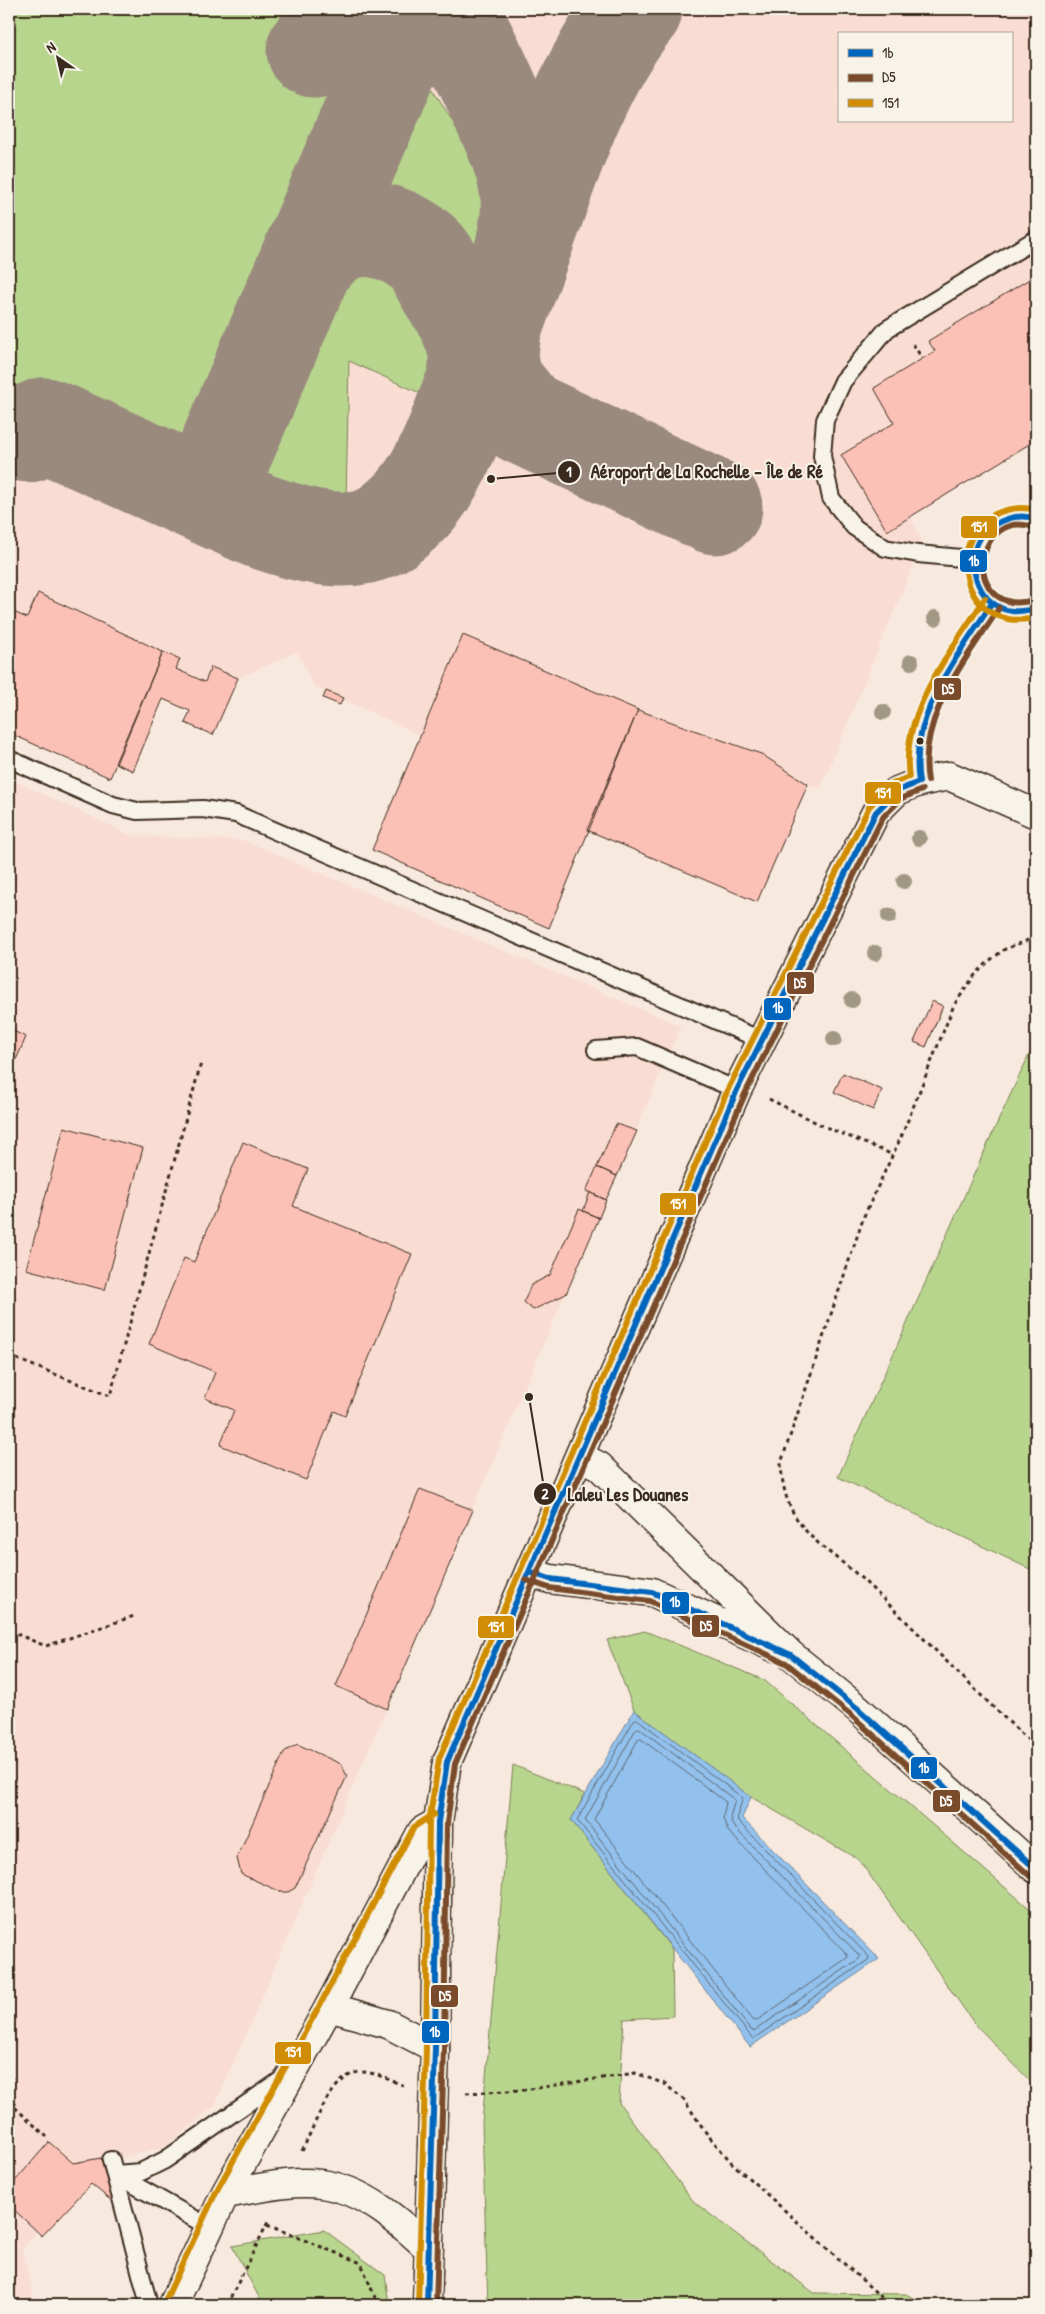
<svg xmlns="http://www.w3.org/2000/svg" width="1045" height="2314" font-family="'Patrick Hand',sans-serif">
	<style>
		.built { fill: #f9ddd2; fill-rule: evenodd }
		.green { fill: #b8d58d; stroke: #7a8056 }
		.water { fill: #92c1ed; stroke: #6f859a }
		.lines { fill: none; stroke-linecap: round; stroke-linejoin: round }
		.shore { stroke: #5e6671; stroke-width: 1 }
		.taxiway { stroke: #9a8a7e; stroke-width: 95 }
		.building { fill: #fcc1b6; stroke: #3b2a1e }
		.service-casing { stroke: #3b2a1e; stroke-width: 20 }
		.minor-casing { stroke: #3b2a1e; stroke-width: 31 }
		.tertiary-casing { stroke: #3b2a1e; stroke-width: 31 }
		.secondary-casing { stroke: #3b2a1e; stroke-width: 31 }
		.path { stroke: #3b2a1e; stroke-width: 3; stroke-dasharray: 4 4; stroke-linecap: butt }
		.service { stroke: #f7f3e8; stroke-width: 16 }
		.minor { stroke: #f7f3e8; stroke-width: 28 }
		.tertiary { stroke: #f7f3e8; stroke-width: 28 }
		.secondary { stroke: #f7f3e8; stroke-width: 28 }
		.bus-1-casing { stroke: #f7f3e8; stroke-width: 10 }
		.bus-2-casing { stroke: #f7f3e8; stroke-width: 10 }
		.bus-3-casing { stroke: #f7f3e8; stroke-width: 10 }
		.bus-1 { stroke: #0065bd; stroke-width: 6 }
		.bus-2 { stroke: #7a4b2a; stroke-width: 6 }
		.bus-3 { stroke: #d18d06; stroke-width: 6 }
		.tree { fill: #a19884 }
		.bus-dot { fill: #3b2a1e; stroke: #f7f3e8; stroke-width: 2 }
		.leader { fill: none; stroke: #3b2a1e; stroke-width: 2 }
		.callout-dot { fill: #3b2a1e; stroke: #f7f3e8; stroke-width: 2 }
		.mark-label { font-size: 15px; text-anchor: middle; font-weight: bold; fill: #fff }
		.callout-label { font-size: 19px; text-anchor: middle; font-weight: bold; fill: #3b2a1e; stroke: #f7f3e8; stroke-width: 4; stroke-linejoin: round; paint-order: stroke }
		.line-badge { stroke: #f7f3e8; stroke-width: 2 }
		.badge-label { font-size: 14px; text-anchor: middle; font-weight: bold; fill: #fff }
	</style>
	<rect width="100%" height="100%" fill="#f8e9de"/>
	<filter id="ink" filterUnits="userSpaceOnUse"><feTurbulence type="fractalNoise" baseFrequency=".02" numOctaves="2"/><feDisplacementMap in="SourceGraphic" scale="10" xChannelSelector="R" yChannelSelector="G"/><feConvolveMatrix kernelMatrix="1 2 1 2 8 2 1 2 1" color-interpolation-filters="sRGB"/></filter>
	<g filter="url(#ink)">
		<!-- built -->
		<path class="built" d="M9 9H1036V440L910 517 922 540 918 554 820 789 808 784 757 902 587 830 549 928 372 850 420 735 314 686 297 652 238 678 213 735 185 723 190 711 163 700 133 771 115 764 110 778 9 733ZM839 34H1011V121H839Z
			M9 778 133 836 243 840 681 1026 215 2106 165 2147 102 2162 113 2202 90 2184 42 2236 37 2232 22 2249 36 2305H9Z"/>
		<!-- green -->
		<path class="green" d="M9 9H303L294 14 337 86 405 43 479 165 498 209 433 399 349 361 346 500 335 508H319L9 393Z
			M1036 1040V1572L838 1477 993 1132Z
			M645 1631 764 1680 1036 1914V2087L974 2023 859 1860 751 1797 634 1710 607 1640Z
			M513 1765 585 1794 571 1820 672 1949 673 2016 624 2019 619 2103 694 2202 814 2293 906 2294 925 2305H488L482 2123Z
			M324 2230 385 2275 389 2305H263L232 2246Z"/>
		<!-- water -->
		<path class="water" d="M634 1710 751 1797 742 1818 879 1959 750 2047 571 1820Z"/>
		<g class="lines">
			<!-- shore -->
			<path class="shore" d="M637 1719 743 1798 737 1816 738 1821 869 1957 868 1960 753 2039 577 1820 634 1720Z
				M639 1728 735 1800 730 1817 733 1826 860 1956 859 1959 754 2031 751 2030 585 1820 636 1729Z
				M641 1739 726 1802 723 1818 728 1831 848 1955 847 1958 756 2021 753 2020 594 1819 638 1740Z"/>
			<!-- taxiway -->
			<path class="taxiway" d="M450 9C467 40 483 72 497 105 511 135 525 164 528 198 530 217 525 236 521 255 551 173 579 76 635 9
				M314 50 374 9
				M306 263C312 257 318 250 325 244 355 219 400 229 426 256 434 265 440 278 446 288 459 308 473 330 476 354 477 363 475 373 474 381
				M494 330 491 353 493 372 498 386 523 417 715 507
				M28 435 35 429 44 425 57 430 260 521C292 532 328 544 363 537 391 531 420 500 433 476 447 454 456 428 465 404 485 354 503 305 521 255
				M223 457 410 21 413 9"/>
		</g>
		<!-- building -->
		<path class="building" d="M1036 275V440L887 531 841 455 894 423 874 388 935 351 928 341Z
			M38 593 163 652 110 778 9 733V610L27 618Z
			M463 635 638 710 549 928 372 850Z
			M163 652 180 659 176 669 205 682 211 667 238 678 213 735 185 723 190 711 163 699 133 771 115 763Z
			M326 691 343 698 340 705 323 698Z
			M638 710 761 754 808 784 757 902 587 830Z
			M932 1001 943 1006 926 1047 914 1042Z
			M9 1029 26 1037 9 1076Z
			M843 1073 882 1090 873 1110 834 1092Z
			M616 1124 637 1131 617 1176 597 1167Z
			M64 1127 143 1148 105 1290 26 1269Z
			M243 1142 308 1169 293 1206 412 1254 345 1416 334 1411 306 1480 220 1445 234 1410 205 1398 215 1372 149 1344 184 1258 194 1262Z
			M597 1167 617 1176 606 1200 586 1191Z
			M590 1192 606 1200 599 1218 583 1211Z
			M579 1209 599 1218 566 1294 533 1310 524 1302 531 1285 550 1275Z
			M420 1489 473 1510 387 1709 336 1686Z
			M297 1744 341 1764 347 1776 295 1888 288 1892H281L241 1874 237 1858 284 1752Z
			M49 2142 73 2163 101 2158 113 2202 91 2184 42 2236 9 2205V2188Z"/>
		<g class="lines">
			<!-- service casing -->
			<g class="service-casing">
				<path id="service" d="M1036 519C1028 516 1018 516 1010 518 948 533 969 625 1036 609
					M972 559 918 554 885 548 854 527 831 498 822 456 825 420 843 381 887 329 1036 239
					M9 759 113 805 137 811 203 809 236 814 761 1040
					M919 782 916 763 918 741 923 723 938 689 992 603
					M596 1050 637 1047 737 1090
					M111 2160 149 2305
					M115 2174 141 2172 165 2160 284 2078
					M115 2174 209 2227"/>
			</g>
			<!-- minor casing -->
			<g class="minor-casing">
				<path id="minor" d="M919 782 949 776 1036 814"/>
			</g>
			<!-- tertiary casing -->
			<g class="tertiary-casing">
				<path id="tertiary" d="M579 1456 599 1466 791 1655 857 1708 1036 1869
					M529 1572 550 1579 652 1592 773 1647
					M329 2007 422 1831 438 1822
					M435 2048 438 1822 447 1762 737 1090 876 812 897 791 919 782"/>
			</g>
			<!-- secondary casing -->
			<g class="secondary-casing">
				<path id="secondary" d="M225 2194C255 2189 290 2180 321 2184 363 2189 399 2221 429 2249
					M173 2305 225 2194 329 2007 388 2024 435 2048 427 2305"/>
			</g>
			<!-- path -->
			<path class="path" d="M913 344 922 358
				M1036 937 1005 949 989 961 975 975 954 1005 902 1135 864 1216 781 1463C782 1487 787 1507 802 1526 818 1547 843 1561 862 1579 921 1634 976 1693 1036 1747
				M769 1099 821 1125 891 1154
				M9 1356 110 1396 201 1063
				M9 1631 46 1646 137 1615
				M9 2052 12 2083 9 2091
				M466 2093 524 2090 635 2073 665 2084 684 2100 707 2134 732 2163 890 2305
				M9 2102 47 2137
				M302 2151C314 2127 332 2072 362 2072 375 2072 391 2081 403 2085
				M267 2225 361 2263 378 2305
				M227 2305 269 2220"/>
			<!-- service -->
			<use href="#service" class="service"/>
			<!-- minor -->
			<use href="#minor" class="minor"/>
			<!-- tertiary -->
			<use href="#tertiary" class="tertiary"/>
			<!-- secondary -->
			<use href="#secondary" class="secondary"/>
			<!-- bus-1 casing -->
			<g class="bus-1-casing">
				<path id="bus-1" d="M1031 610C1025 610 1018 612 1012 611 981 608 964 566 979 540 984 530 992 526 1002 521 1013 516 1025 515 1036 519
					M919 782C908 715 958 657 992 603
					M529 1572 550 1579 652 1592 791 1655 857 1708 1036 1869
					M427 2305 435 2048 438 1822 447 1762 737 1090 876 812 897 791 919 782"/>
			</g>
			<!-- bus-2 casing -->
			<g class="bus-2-casing">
				<path id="bus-2" d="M1031 601C1025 602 1017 603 1011 602 963 591 981 510 1033 527
					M928 781C917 716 967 659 999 608
					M526 1580 549 1588 650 1601 786 1663 851 1715 1030 1876
					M436 2305 444 2048 447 1823 455 1764 745 1094 883 817 902 798 922 790"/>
			</g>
			<!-- bus-3 casing -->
			<g class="bus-3-casing">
				<path id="bus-3" d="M1031 619C1024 619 1015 621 1008 619 958 609 950 537 995 514 1009 508 1022 506 1036 510
					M165 2301 217 2190 321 2003 414 1827 434 1814
					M418 2305 426 2048 429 1822 439 1759 729 1087 869 807 891 784 909 777C899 713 953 649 985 598"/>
			</g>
			<!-- bus-1 -->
			<use href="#bus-1" class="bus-1"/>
			<!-- bus-2 -->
			<use href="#bus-2" class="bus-2"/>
			<!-- bus-3 -->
			<use href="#bus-3" class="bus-3"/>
		</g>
		<!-- trees -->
		<g class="tree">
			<circle cx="935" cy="618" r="8"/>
			<circle cx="911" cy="662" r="8"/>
			<circle cx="883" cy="712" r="8"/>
			<circle cx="919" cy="838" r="8"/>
			<circle cx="904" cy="881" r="8"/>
			<circle cx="889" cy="916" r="8"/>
			<circle cx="875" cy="953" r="8"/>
			<circle cx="852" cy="1000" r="8"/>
			<circle cx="834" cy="1039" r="8"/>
		</g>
	</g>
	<!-- markers -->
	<circle class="bus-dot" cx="920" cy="741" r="4.5"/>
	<!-- callouts -->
	<path class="leader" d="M491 479L569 472M529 1397L545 1494"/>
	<g class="callout-dot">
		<circle cx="491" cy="479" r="5"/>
		<circle cx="529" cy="1397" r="5"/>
		<circle cx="569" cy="472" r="12"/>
		<circle cx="545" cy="1494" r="12"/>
	</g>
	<g class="mark-label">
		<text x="569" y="477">1</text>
		<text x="545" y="1499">2</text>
	</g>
	<g class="callout-label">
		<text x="707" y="478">Aéroport de La Rochelle - Île de Ré</text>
		<text x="628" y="1501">Laleu Les Douanes</text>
	</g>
	<g class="line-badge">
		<rect x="960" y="515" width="38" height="24" rx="5" fill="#d18d06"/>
		<rect x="959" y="549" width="29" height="24" rx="5" fill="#0065bd"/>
		<rect x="933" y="677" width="29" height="24" rx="5" fill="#7a4b2a"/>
		<rect x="864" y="781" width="38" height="24" rx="5" fill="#d18d06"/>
		<rect x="786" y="971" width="29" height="24" rx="5" fill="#7a4b2a"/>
		<rect x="763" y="997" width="29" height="24" rx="5" fill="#0065bd"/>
		<rect x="659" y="1192" width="38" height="24" rx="5" fill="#d18d06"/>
		<rect x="661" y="1591" width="29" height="24" rx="5" fill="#0065bd"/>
		<rect x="691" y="1614" width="29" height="24" rx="5" fill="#7a4b2a"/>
		<rect x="477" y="1615" width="38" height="24" rx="5" fill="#d18d06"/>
		<rect x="910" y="1756" width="28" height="24" rx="5" fill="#0065bd"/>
		<rect x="932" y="1789" width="29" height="24" rx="5" fill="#7a4b2a"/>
		<rect x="430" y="1984" width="29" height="24" rx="5" fill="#7a4b2a"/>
		<rect x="421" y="2020" width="29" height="24" rx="5" fill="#0065bd"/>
		<rect x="274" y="2041" width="38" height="24" rx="5" fill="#d18d06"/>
	</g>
	<g class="badge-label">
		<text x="979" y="532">151</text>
		<text x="974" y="566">1b</text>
		<text x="948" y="694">D5</text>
		<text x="883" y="798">151</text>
		<text x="800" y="988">D5</text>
		<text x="778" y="1013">1b</text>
		<text x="678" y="1209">151</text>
		<text x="675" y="1607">1b</text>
		<text x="706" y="1631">D5</text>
		<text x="496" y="1632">151</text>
		<text x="924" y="1773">1b</text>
		<text x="946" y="1806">D5</text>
		<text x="445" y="2001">D5</text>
		<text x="435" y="2037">1b</text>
		<text x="293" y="2057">151</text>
	</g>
	<!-- margin -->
	<rect width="1045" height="2314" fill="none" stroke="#f7f3e8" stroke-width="30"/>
	<rect x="15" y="15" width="1015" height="2284" fill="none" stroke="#3b2a1e" stroke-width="2" filter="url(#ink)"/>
	<!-- legend -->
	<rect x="838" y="32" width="175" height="90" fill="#f7f3e8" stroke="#aca397"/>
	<rect x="848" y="49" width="25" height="8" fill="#0065bd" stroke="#aca397"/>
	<text x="882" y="58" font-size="15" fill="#3b2a1e">1b</text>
	<rect x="848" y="74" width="25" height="8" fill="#7a4b2a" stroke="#aca397"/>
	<text x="882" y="82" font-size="15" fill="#3b2a1e">D5</text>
	<rect x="848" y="99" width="25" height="8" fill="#d18d06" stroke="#aca397"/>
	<text x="882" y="108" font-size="15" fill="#3b2a1e">151</text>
	<!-- north arrow -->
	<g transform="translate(58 58) rotate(326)" stroke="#f7f3e8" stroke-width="4" paint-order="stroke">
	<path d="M0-4L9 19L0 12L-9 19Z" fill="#3b2a1e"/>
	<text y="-8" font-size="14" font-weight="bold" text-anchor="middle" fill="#3b2a1e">N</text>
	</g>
</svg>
